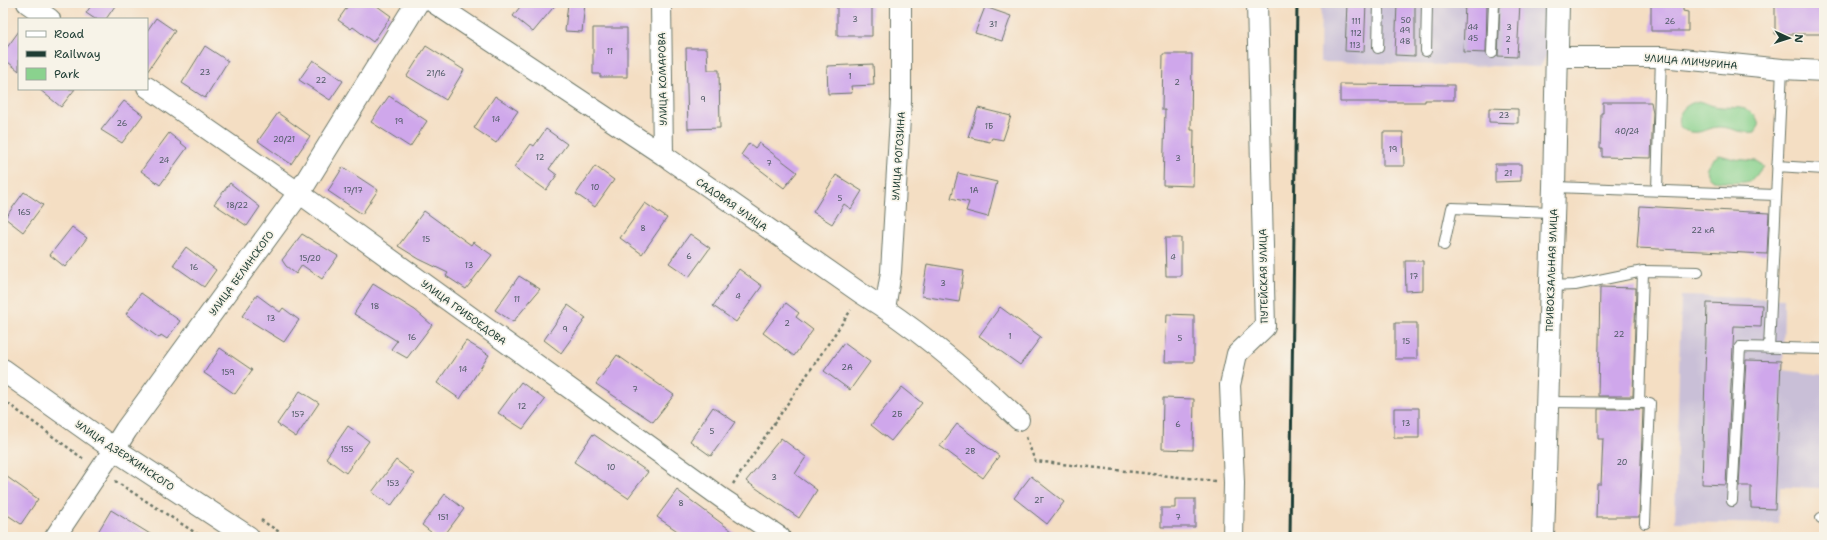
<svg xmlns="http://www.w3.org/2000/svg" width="1827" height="540" font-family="'Shantell Sans',sans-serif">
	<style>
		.industrial { fill: #c9bfd7 }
		.green { fill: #8ad28e; stroke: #548861 }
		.building { fill: #cfa7eb }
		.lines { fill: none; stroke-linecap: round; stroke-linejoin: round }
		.service-casing { stroke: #6a7566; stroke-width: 12 }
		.minor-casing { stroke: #6a7566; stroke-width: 22 }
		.tertiary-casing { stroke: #6a7566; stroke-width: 24 }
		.secondary-casing { stroke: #6a7566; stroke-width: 24 }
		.path { stroke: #6a7566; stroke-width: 2.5; stroke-dasharray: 3 3; stroke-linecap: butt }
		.service { stroke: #fff; stroke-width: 10 }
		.minor { stroke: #fff; stroke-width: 20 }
		.tertiary { stroke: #fff; stroke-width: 22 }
		.secondary { stroke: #fff; stroke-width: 22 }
		.rail { stroke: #1f3d34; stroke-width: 3 }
		.labels { text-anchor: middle; stroke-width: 3.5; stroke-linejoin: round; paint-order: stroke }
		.number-label { font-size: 8px; fill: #4b5862 }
		.street-label { font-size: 10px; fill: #1f3d34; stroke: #f7f3e8 }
	</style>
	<rect width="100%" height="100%" fill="#f7f3e8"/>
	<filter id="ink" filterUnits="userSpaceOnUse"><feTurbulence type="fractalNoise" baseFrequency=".025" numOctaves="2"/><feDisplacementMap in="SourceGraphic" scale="8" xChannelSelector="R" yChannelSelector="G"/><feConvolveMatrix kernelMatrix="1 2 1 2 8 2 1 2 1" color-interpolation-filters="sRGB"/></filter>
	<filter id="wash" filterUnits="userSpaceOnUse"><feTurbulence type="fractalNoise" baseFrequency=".012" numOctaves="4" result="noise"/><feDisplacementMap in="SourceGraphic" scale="16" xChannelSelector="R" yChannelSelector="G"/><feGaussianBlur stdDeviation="0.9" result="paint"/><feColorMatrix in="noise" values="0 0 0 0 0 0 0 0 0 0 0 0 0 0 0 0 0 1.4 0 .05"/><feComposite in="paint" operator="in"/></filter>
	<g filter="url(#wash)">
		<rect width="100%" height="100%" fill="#f4dec3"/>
		<!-- industrial -->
		<path class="industrial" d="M1321 3H1549L1548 53 1540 67 1320 62Z
			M1681 296 1784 299 1783 370 1824 375V488L1780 487 1778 524 1675 522Z"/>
		<!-- green -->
		<path class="green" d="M1699 101C1704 102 1709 105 1714 106 1732 110 1753 101 1759 126L1755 132C1741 134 1734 128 1721 127 1711 126 1702 134 1691 132 1670 129 1677 105 1699 101Z
			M1720 155 1734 159 1756 161 1764 166C1760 169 1756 177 1752 180 1746 184 1718 183 1713 180 1699 172 1710 159 1720 155Z"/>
		<g id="blocks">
			<!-- building -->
			<path class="building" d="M93 3H117L106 19H95L86 13Z
				M350 3H373L391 16 373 42 353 27 351 29 338 20Z
				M523 3H557L533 32 513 16Z
				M568 3H585L582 32 565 31Z
				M837 3H872V36H837Z
				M1347 3H1366L1364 52 1345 51Z
				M1397 3H1414L1415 5V56L1395 55Z
				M1465 3H1487L1486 53 1463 52Z
				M1500 3H1520L1517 57 1498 56Z
				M1651 3H1683V11L1688 12V31H1651Z
				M1775 3H1824V34H1775Z
				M985 7 1011 16 1002 41 975 33Z
				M156 18 175 31 147 72V31Z
				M593 28H627V77H600V74H593Z
				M19 31V71L3 58V53Z
				M205 46 228 61 205 98 182 83Z
				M426 46 464 70 446 100 407 76Z
				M686 48H707L708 70H719L720 128 688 129Z
				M1163 54H1192L1191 130H1194L1193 186 1163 185 1165 110H1162Z
				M313 60 343 81 330 100 299 80Z
				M873 64 874 85 851 86 852 93 828 94 827 66Z
				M1340 84 1454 85V100H1425V102H1340Z
				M39 89H75L61 107Z
				M389 96 427 121 410 147 371 122Z
				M495 96 518 111 496 143 474 128Z
				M124 101 143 115 122 143 101 130Z
				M1603 102H1651L1653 113 1651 158 1602 157V148H1600L1601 113H1603Z
				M978 108 1011 116 1003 140 992 138 990 142 968 137Z
				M1489 108 1518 109V123L1489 122Z
				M278 113 310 136 291 164 258 141Z
				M546 129 567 144 549 169 557 175 546 190 514 167 531 144 534 146Z
				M1383 132H1403L1404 166H1383Z
				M169 133 187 148 160 185 141 171Z
				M749 143 755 148 759 143 797 172 784 188 741 155Z
				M1495 164H1521V181L1495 182Z
				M595 166 614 180 595 207 576 194Z
				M343 167 378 190 362 214 328 191Z
				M958 173 997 182 988 217 966 211 969 202 951 198Z
				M836 175 862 191 851 209 844 204 832 224 813 212Z
				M230 183 260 207 247 226 214 204Z
				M24 192 43 205 23 232 5 218Z
				M645 203 667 218 642 254 620 238Z
				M1640 206 1769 213 1767 254 1637 248Z
				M424 211 471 245 473 242 492 255 466 289 446 276 448 273 419 259 398 246Z
				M72 227 87 238 65 267 50 255Z
				M302 234 338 256 322 279 302 265 296 274 286 266 282 260Z
				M690 234 710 248 689 277 669 263Z
				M1165 238H1181V276H1166Z
				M186 247 216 270 204 287 173 265Z
				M1405 261H1423V290L1406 291Z
				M927 264 964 270 959 302 922 296Z
				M739 269 762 286 736 322 713 306Z
				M519 276 540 289 513 322 495 310Z
				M373 284 415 310 432 325 407 358 391 349 397 341 354 314Z
				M1600 287 1636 288 1633 396H1598Z
				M141 293 180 321 167 339 161 335 159 338 126 314Z
				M257 295 280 312 283 308 299 320 284 342 242 316Z
				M786 303 799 313 796 317 813 330 794 356 763 333Z
				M1707 303 1762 305 1761 327 1734 326 1726 485 1702 484Z
				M568 305 586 318 561 353 544 340Z
				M1000 307 1041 337 1020 365 979 336Z
				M1167 314 1194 315V362H1165Z
				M1395 323H1417V359H1395Z
				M466 341 489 355 460 399 437 383Z
				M844 343 870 362 850 390 824 371Z
				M220 348 252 370 235 394 204 373Z
				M617 355 674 395 653 422 596 384Z
				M1746 360 1781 361 1775 509 1751 508V486H1739Z
				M521 382 545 400 523 429 498 413Z
				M902 387 922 403 891 441 871 425Z
				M300 391 319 403 296 437 277 424Z
				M1163 398 1194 399 1193 450 1162 449Z
				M713 407 735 422 711 456 690 441Z
				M1394 408H1419V438H1394Z
				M1598 409H1643L1639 517H1596L1597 484H1601L1603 439H1598Z
				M957 424 999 456 983 478 940 446Z
				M348 426 369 441 346 473 326 458Z
				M593 434 648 472 628 498 574 462Z
				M781 438 806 457 795 474 817 490 799 518 746 481Z
				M396 460 414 474 391 506 372 492Z
				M3 474 38 499 21 524 3 512Z
				M1031 476 1064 502 1047 524 1014 498Z
				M677 490 740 537H686L657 517Z
				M445 494 464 509 443 537H437L422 525Z
				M1175 499H1195V527H1161V508H1175Z
				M111 510 155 537H95Z"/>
		</g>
	</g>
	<g filter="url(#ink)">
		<use href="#blocks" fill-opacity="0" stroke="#6a7566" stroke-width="1"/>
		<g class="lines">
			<!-- service casing -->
			<g class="service-casing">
				<path id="service" d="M1378 48 1379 3
					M1426 51 1427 3
					M1492 53 1494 3
					M1777 166 1824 169
					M1554 187 1776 195
					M1657 190 1661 57
					M1444 245 1452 208 1553 212
					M1643 271 1698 272
					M1550 286 1575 285 1643 271 1639 403
					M1769 348 1782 69
					M1547 402 1650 403 1645 523
					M1732 501 1740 347 1824 349
					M1821 518H1824"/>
			</g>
			<!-- minor casing -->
			<g class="minor-casing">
				<path id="minor" d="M27 3 50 19
					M434 3 663 155 862 294C919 329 971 374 1019 420
					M661 3 663 155
					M1557 57H1661L1782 69 1824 71
					M147 87 299 193 723 499 780 537
					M885 309 891 272 901 101V3
					M55 537 114 449
					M1233 537 1234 483 1230 385 1237 354 1265 327 1257 3"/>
			</g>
			<!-- tertiary casing -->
			<g class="tertiary-casing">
				<path id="tertiary" d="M114 449 126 430 299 193 417 3
					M1543 537 1554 187 1558 3"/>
			</g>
			<!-- secondary casing -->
			<g class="secondary-casing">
				<path id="secondary" d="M3 370 114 449 248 537"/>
			</g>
			<!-- path -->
			<path class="path" d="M3 400 85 460
				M1026 437 1035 461 1215 481
				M115 481 202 537
				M733 484 851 310
				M261 520 287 537
				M3 533 8 537"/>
			<!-- service -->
			<use href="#service" class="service"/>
			<!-- minor -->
			<use href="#minor" class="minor"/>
			<!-- tertiary -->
			<use href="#tertiary" class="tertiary"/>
			<!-- secondary -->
			<use href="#secondary" class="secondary"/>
			<!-- rail -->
			<path class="rail" d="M1290 537 1297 3"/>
		</g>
	</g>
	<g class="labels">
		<!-- number labels -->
		<g class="number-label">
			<text x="855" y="22">3</text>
			<text x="1406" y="23">50</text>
			<text x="1356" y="24">111</text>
			<text x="1670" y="24">26</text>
			<text x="993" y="27">31</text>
			<text x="1473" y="30">44</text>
			<text x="1509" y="30">3</text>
			<text x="1405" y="33">49</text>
			<text x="1356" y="36">112</text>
			<text x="1473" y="41">45</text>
			<text x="1508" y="42">2</text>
			<text x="1405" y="44">48</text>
			<text x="1355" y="48">113</text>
			<text x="610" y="54">11</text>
			<text x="1508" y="54">1</text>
			<text x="205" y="75">23</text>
			<text x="436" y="76">21/16</text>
			<text x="850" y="79">1</text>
			<text x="321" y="83">22</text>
			<text x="1177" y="85">2</text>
			<text x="703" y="102">9</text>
			<text x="1504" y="118">23</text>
			<text x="496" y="122">14</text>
			<text x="399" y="124">19</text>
			<text x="122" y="126">26</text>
			<text x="989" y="129">1Б</text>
			<text x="1627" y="134">40/24</text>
			<text x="284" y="142">20/21</text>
			<text x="1393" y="152">19</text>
			<text x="540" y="160">12</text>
			<text x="1178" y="161">3</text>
			<text x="164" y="163">24</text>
			<text x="769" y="166">7</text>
			<text x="1508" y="176">21</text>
			<text x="595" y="190">10</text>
			<text x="353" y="193">17/17</text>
			<text x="974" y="193">1А</text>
			<text x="840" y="201">5</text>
			<text x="237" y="208">18/22</text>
			<text x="24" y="215">165</text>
			<text x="643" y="231">8</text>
			<text x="1703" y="233">22 кА</text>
			<text x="426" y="242">15</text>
			<text x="689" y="259">6</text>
			<text x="1173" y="260">4</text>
			<text x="310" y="261">15/20</text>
			<text x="469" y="268">13</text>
			<text x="194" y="270">16</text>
			<text x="1414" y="279">17</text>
			<text x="943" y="286">3</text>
			<text x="738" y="299">4</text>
			<text x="517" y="302">11</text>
			<text x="375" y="309">18</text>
			<text x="271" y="321">13</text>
			<text x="787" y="326">2</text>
			<text x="565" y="332">9</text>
			<text x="1619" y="337">22</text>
			<text x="1010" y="339">1</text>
			<text x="412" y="340">16</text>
			<text x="1180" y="341">5</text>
			<text x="1406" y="344">15</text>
			<text x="847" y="370">2А</text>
			<text x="463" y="372">14</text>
			<text x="228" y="375">159</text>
			<text x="635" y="392">7</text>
			<text x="522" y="409">12</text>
			<text x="298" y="417">157</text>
			<text x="897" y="417">2Б</text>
			<text x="1406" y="426">13</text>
			<text x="1178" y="427">6</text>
			<text x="712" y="434">5</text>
			<text x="347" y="452">155</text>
			<text x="970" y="454">2В</text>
			<text x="1622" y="465">20</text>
			<text x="611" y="470">10</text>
			<text x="774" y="480">3</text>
			<text x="393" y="486">153</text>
			<text x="1039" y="503">2Г</text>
			<text x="681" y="506">8</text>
			<text x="443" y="520">151</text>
			<text x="1178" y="520">7</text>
		</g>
		<!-- street labels -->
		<g class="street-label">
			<text transform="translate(1691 61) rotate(5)" y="4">УЛИЦА МИЧУРИНА</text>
			<text transform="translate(662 79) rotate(-91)" y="4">УЛИЦА КОМАРОВА</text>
			<text transform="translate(898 156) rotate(-86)" y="4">УЛИЦА РОГОЗИНА</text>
			<text transform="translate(732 204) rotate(35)" y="4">САДОВАЯ УЛИЦА</text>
			<text transform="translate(1551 270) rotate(-88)" y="4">ПРИВОКЗАЛЬНАЯ УЛИЦА</text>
			<text transform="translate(241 273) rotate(-54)" y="4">УЛИЦА БЕЛИНСКОГО</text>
			<text transform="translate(1263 276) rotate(-91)" y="4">ПУТЕЙСКАЯ УЛИЦА</text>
			<text transform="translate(464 312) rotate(36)" y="4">УЛИЦА ГРИБОЕДОВА</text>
			<text transform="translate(125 455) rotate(34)" y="4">УЛИЦА ДЗЕРЖИНСКОГО</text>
		</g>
	</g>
	<!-- margin -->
	<rect width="1827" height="540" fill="none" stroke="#f7f3e8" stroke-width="16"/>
	<!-- legend -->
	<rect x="18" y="18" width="130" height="72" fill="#f7f3e8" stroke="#a1aaa0"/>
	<rect x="26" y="31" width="20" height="6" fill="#ffffff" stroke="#a1aaa0"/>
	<text x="54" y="38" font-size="12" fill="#1f3d34">Road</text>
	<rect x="26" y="51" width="20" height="6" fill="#1f3d34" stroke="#a1aaa0"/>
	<text x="54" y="58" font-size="12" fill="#1f3d34">Railway</text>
	<rect x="26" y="68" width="20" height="12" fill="#8ad28e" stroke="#a1aaa0"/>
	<text x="54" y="78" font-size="12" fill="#1f3d34">Park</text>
	<!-- north arrow -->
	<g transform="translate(1789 38) rotate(93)" stroke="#f7f3e8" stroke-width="3" paint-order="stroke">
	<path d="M0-3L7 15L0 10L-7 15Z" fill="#1f3d34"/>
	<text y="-6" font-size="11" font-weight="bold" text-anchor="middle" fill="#1f3d34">N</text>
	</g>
</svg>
